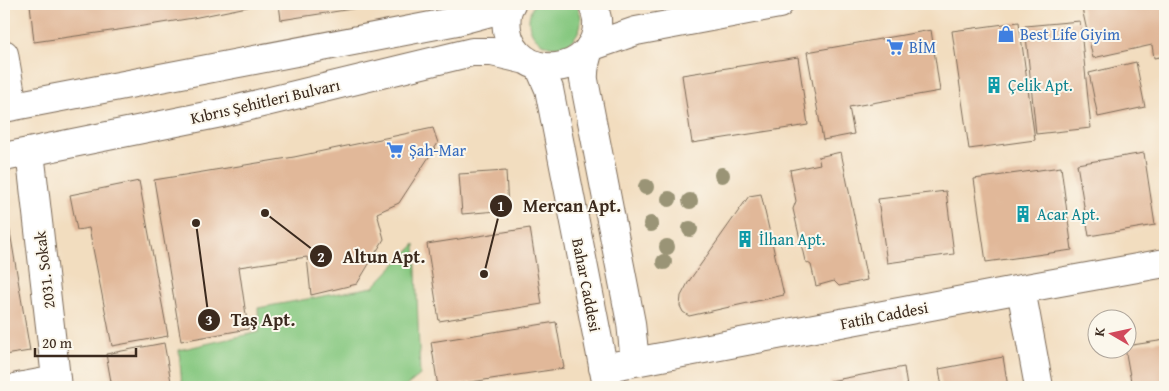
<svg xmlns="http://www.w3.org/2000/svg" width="1169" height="391" font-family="'Gentium Book Plus',serif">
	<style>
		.green { fill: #86c880; stroke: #60794f }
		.building { fill: #e1b899 }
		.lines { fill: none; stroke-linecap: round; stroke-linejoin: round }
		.minor-casing { stroke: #7b6956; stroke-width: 30 }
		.major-casing { stroke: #7b6956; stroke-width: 30 }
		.minor { stroke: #fff; stroke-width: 28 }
		.major { stroke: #fff; stroke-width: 28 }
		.tree { fill: #9a9476 }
		.labels { text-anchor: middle; stroke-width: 4; stroke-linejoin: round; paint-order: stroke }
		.shop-label { font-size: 16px; fill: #366cbe; stroke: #fbf7ec; text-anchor: start }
		.culture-label { font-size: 16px; fill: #0d838f; stroke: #fbf7ec; text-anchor: start }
		.street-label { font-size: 16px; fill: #3b2a1e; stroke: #fbf7ec }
		.leader { fill: none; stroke: #3b2a1e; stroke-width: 2 }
		.callout-dot { fill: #3b2a1e; stroke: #fbf7ec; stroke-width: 2 }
		.mark-label { font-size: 15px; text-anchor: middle; font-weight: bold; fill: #fff }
		.callout-label { font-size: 18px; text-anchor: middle; font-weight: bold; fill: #3b2a1e; stroke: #fbf7ec; stroke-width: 4; stroke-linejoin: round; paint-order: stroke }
	</style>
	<rect width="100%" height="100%" fill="#fbf7ec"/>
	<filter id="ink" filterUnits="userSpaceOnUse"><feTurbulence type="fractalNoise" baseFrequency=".02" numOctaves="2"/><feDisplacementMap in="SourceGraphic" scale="10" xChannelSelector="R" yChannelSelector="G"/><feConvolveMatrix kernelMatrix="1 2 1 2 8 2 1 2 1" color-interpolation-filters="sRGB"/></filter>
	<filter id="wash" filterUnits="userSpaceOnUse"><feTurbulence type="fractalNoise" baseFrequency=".0096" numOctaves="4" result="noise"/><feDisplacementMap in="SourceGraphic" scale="20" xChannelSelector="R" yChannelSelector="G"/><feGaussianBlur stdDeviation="1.12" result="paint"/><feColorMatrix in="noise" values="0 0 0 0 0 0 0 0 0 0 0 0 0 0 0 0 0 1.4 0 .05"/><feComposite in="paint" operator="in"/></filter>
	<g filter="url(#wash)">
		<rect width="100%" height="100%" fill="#f2ddbf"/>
		<!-- green -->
		<path class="green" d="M534 4H575C581 11 583 21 579 30 564 65 513 40 534 4Z
			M415 244 420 375 405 387H182L179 350 259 332 258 308 373 287Z"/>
		<g id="blocks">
			<!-- building -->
			<path class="building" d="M30 4H257V5L193 18 118 30 34 42Z
				M279 4H371V6L281 20Z
				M1081 4H1165V56L1154 58 1152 45 1093 58Z
				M1080 21 1091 128 1036 134 1025 26Z
				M1019 22 1035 140 969 149 952 31Z
				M931 30 940 91 849 107 854 134 823 140 807 52Z
				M798 57 808 125 692 143 682 75Z
				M1136 62 1145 107 1098 117 1089 73Z
				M433 128 438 143 399 203 377 213 384 239 357 284 311 295 307 257 239 267 248 329 181 341 154 180 294 157Z
				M841 152 867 280 839 286 834 281 816 286 811 265 805 261 793 209 796 201 790 170 820 164 818 157Z
				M1144 153 1155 225 1089 236 1077 164Z
				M1061 167 1072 250 986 262 974 179Z
				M506 171 508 210 462 214 459 174Z
				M139 181 168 336 112 346 89 228 77 230 70 195Z
				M946 191 954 254 887 263 878 199Z
				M761 194 784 295 689 316 683 312 680 306 681 296 689 281 749 196Z
				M7 214 30 351 4 355V215Z
				M530 228 542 304 439 321 427 244Z
				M556 322 564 368 438 387 431 342Z
				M1165 340V387H1132L1125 348H1126V346Z
				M164 343 172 387H112L106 354Z
				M1003 357 1008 387H942L939 369Z
				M904 367 907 387H831L830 381Z"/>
		</g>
	</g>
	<g filter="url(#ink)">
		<use href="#blocks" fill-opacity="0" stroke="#7b6956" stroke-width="1"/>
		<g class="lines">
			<!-- minor casing -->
			<g class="minor-casing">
				<path id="minor" d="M590 47C586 58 583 68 584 80L631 323 635 362
					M4 54 13 106
					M539 66 549 89 607 386
					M30 152 57 387
					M1021 289 1039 387
					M603 368 1021 289 1165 263
					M18 387 56 380"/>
			</g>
			<!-- major casing -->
			<g class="major-casing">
				<path id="major" d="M511 4C506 11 506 21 507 30 516 86 601 76 597 19 596 14 594 8 593 4
					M590 47 636 31 779 4
					M4 108 457 21 509 7
					M4 157 221 113 472 52H492L526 60"/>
			</g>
			<!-- minor -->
			<use href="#minor" class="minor"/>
			<!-- major -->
			<use href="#major" class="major"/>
		</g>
		<!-- trees -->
		<g class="tree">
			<circle cx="722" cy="175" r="8"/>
			<circle cx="646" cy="187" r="8"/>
			<circle cx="669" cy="199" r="8"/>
			<circle cx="690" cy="201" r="8"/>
			<circle cx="651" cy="224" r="8"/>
			<circle cx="690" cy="229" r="8"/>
			<circle cx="667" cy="247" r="8"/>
			<circle cx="664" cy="262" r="8"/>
		</g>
	</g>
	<!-- icons -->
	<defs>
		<g id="shop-bare" transform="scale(1.35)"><path d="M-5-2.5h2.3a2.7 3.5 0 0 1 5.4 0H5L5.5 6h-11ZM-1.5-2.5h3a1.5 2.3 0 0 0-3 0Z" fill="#3f7fe0" stroke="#fbf7ec" stroke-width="2.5" paint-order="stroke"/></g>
		<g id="supermarket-bare" transform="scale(1.35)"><path d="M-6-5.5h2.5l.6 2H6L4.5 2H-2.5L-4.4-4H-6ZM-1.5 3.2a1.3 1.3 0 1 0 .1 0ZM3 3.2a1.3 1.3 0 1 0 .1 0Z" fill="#3f7fe0" stroke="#fbf7ec" stroke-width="2.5" paint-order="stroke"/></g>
		<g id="building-bare" transform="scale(1.35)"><path d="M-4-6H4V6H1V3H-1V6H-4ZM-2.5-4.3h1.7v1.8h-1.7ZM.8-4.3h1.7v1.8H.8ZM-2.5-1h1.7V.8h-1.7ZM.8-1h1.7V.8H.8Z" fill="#0f9aa8" stroke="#fbf7ec" stroke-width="2.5" paint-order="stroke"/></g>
	</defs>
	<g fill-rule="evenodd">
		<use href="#shop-bare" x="1006" y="34"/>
		<use href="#supermarket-bare" x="895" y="47"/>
		<use href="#building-bare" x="994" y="85"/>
		<use href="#supermarket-bare" x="395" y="150"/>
		<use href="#building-bare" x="1023" y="214"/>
		<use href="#building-bare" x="745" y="239"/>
	</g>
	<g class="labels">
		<!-- shop labels -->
		<g class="shop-label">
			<text x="1020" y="40">Best Life Giyim</text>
			<text x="909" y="53">BİM</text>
			<text x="409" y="156">Şah-Mar</text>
		</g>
		<!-- culture labels -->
		<g class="culture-label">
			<text x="1008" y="91">Çelik Apt.</text>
			<text x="1037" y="220">Acar Apt.</text>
			<text x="759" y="245">İlhan Apt.</text>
		</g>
		<!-- street labels -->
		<g class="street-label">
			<text transform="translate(265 101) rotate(-13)" y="6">Kıbrıs Şehitleri Bulvarı</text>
			<text transform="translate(44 270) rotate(-97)" y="6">2031. Sokak</text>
			<text transform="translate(587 285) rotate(79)" y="6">Bahar Caddesi</text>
			<text transform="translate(884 315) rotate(-11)" y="6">Fatih Caddesi</text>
		</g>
	</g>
	<!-- callouts -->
	<path class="leader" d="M484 274L501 206M265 213L321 256M196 223L209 320"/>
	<g class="callout-dot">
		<circle cx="484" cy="274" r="5"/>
		<circle cx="265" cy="213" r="5"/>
		<circle cx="196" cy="223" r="5"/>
		<circle cx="501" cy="206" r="12"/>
		<circle cx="321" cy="256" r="12"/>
		<circle cx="209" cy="320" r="12"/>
	</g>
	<g class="mark-label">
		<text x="501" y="211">1</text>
		<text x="321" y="262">2</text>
		<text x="209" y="325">3</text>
	</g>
	<g class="callout-label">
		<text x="572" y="212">Mercan Apt.</text>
		<text x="384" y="263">Altun Apt.</text>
		<text x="263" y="326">Taş Apt.</text>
	</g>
	<!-- margin -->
	<rect width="1169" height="391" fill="none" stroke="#fbf7ec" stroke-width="20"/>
	<!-- north arrow -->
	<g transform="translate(1112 334) rotate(279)"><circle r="24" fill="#fbf7ec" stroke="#aea59a"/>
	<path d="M0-4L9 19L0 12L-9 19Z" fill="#d1495b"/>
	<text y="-8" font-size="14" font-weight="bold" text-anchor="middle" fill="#3b2a1e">K</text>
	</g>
	<!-- scale -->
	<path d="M35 348v8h101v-8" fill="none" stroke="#3b2a1e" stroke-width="2.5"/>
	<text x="42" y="348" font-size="15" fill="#3b2a1e" stroke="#fbf7ec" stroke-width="4" paint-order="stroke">20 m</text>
</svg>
